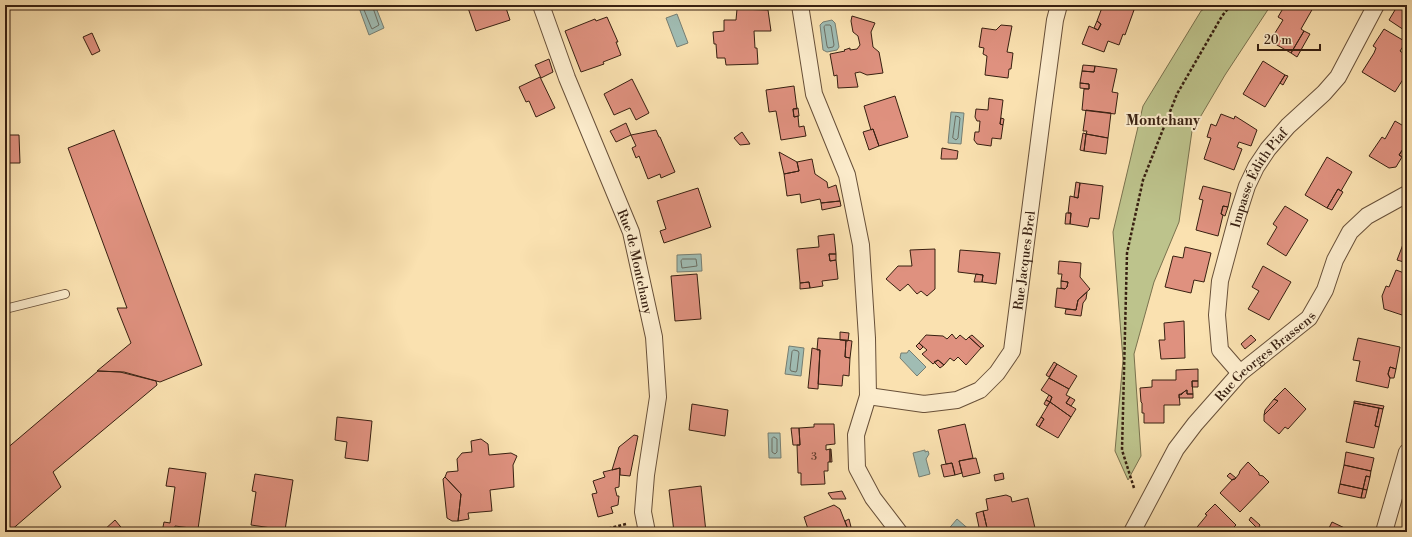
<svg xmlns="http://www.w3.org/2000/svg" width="1412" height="537" font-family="'Libre Bodoni',serif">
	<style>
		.green { fill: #bdc38c; stroke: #7a724e }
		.water { fill: #a0bcb3; stroke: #767e72 }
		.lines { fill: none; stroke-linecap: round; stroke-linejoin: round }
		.shore { stroke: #6c6e62; stroke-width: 1 }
		.building { fill: #df917f; stroke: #382011 }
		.lane-casing { stroke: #685039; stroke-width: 10 }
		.street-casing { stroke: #685039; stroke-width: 18 }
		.path { stroke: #382011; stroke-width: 2.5; stroke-dasharray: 3 2; stroke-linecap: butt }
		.lane { stroke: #fceccc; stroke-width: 8 }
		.street { stroke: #fceccc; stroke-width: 16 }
		.labels { text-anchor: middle; stroke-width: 4; stroke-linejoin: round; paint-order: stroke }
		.number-label { font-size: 11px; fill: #623c2c }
		.street-label { font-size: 13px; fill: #382011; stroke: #fceccc }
		.neighbourhood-label { font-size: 14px; font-weight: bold; fill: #382011; stroke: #fceccc }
	</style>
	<rect width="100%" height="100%" fill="#fae1b0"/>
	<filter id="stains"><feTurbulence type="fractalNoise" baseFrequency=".005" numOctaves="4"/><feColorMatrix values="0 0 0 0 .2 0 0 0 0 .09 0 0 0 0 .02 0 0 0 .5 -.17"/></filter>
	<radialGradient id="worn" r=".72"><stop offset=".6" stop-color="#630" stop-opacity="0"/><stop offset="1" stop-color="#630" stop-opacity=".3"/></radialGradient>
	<!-- green -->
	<path class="green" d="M1210 5H1271L1225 75 1192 131 1179 222 1154 282 1134 354 1141 456 1128 480 1115 451 1123 360 1113 232 1143 106 1201 11Z"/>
	<!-- water -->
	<path class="water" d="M358 5H375L384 28 369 35Z
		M677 14 688 43 677 47 666 18Z
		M832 20 835 23 839 47 837 50 827 52 823 50 820 25 823 22Z
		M951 112 964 113 961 144 948 143Z
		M701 254 702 271 677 272V255Z
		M789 346 804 348 801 376 785 374Z
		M909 350 926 367 917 376 900 358 901 353H907Z
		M768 433H780L781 458H769Z
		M925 450V452L928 451 929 454 926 459 930 474 919 477 913 453Z
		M957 519 972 532H946Z"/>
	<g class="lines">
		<!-- shore -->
		<path class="shore" d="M362 5 371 27 372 29 379 25 372 5
			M826 25H830L831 26 834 45 833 47 828 48 827 46 824 27Z
			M956 116 959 117 960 118 958 138 956 140 953 138Z
			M683 259H696L697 266 682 268 681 261Z
			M794 350 798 351 799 353 797 370 796 372 791 371 790 369 792 352Z
			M774 437 777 439V452L775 454 772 452V439Z"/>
	</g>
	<!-- building -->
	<path class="building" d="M467 5H505L510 20 476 31Z
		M1103 5H1126V7L1134 10 1125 35 1123 34 1119 45 1108 41 1104 52 1082 44 1089 26 1098 30 1101 24 1097 21Z
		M1285 5H1307L1313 8 1301 29 1304 31 1291 53 1270 41 1283 20 1278 17Z
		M1398 5H1407V32L1389 20Z
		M737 9 768 10 771 31H754L755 48H757L758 64 726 65 725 58H717L716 44H714L713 32 724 31V20H736Z
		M852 16 875 23 871 32 873 47 879 52 883 73 867 75 860 72 855 73 858 87 838 88 837 75 834 76 830 54 845 51 844 50 850 48V50L857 49 860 45 858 36 853 32 851 21Z
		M607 17 618 42H616L621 55 603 62 604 64 581 72 565 31 595 19 596 21Z
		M1097 21 1101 24 1098 30 1094 28Z
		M1001 25 1012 26 1007 52 1013 53 1011 69H1009L1008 78 985 75 987 56 983 54 984 48 979 47 982 28 996 30Z
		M1384 29 1406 42 1400 51 1407 56V73L1395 92 1362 72 1374 53 1376 48 1373 46Z
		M1304 31 1310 34 1297 57 1291 53Z
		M92 33 100 51 92 55 83 37Z
		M549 59 553 72 541 78 535 65Z
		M1263 61 1285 75 1265 107 1243 94Z
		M1083 65 1095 66 1094 72 1082 71Z
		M1095 66 1117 69 1112 92 1118 93 1115 114 1082 110 1084 89H1089V84L1080 83 1082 71 1094 72Z
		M1285 75 1288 76 1283 85 1280 83Z
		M540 77 555 108 536 117 529 101 526 102 519 87Z
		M632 79 649 113 636 120 630 108 614 115 604 94Z
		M1080 83 1089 84V89L1080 88Z
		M794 86 797 109H793L794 117 798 116 799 127 804 126 806 136 781 140 776 111 769 112 766 90Z
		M895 96 908 137 879 146 873 129 871 130 864 106Z
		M989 98 1003 100 1000 124 1003 125 1001 139 992 138 991 146 977 144 974 140 975 132H979L980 121H977L975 117 976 109 988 110Z
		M798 108 799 116 794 117 793 109Z
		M1086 110 1111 113 1108 138 1086 134 1087 131H1083Z
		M1221 114 1234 119 1235 116 1257 130 1251 146 1239 142 1237 147 1242 149 1234 170 1204 159 1211 138 1207 137 1211 124 1216 126Z
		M1001 118 1004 119 1003 125 1000 124Z
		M1395 121 1407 128V151L1403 149 1399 155 1402 157 1396 167 1389 168 1369 156 1382 137 1385 139Z
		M626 123 631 135 616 142 610 131Z
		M873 129 879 146 869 150 863 132Z
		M114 130 202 365 160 382 124 372 97 371 131 343 117 308H127L68 148Z
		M656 130 659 137H660L675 172 661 178 660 174 648 179 639 156 636 158 632 148 636 146 631 135Z
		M742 132 750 144 740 145 734 138Z
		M1083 133 1086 134 1084 151 1080 150Z
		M1086 134 1108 138 1106 154 1084 151Z
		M5 135H19L20 163H5Z
		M942 148 958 151 957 159H941Z
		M1403 149 1407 151 1406 159 1399 155Z
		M779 152 797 162 799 171 784 174Z
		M1327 157 1352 172 1341 191 1338 189 1327 208 1305 195Z
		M812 159 815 174 827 182 828 188 836 185 840 201 821 203 820 199 801 203 800 194 787 196 784 174 799 171 797 162Z
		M1076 182 1080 183 1078 198 1074 197Z
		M1080 183 1103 186 1099 219 1090 218 1088 227 1070 224 1071 213H1068L1070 196 1078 198Z
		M1203 186 1231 193 1228 207 1223 206 1221 214 1223 215 1218 236 1196 230 1203 200 1199 199Z
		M698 188 711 227 664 243 660 231 666 229 657 201Z
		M1338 189 1343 192 1332 210 1327 208Z
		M840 201 841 206 822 210 821 203Z
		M1223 206 1228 207 1225 216 1221 214Z
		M1285 206 1308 220 1286 256 1267 244 1277 227 1273 224Z
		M1066 213H1071L1070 224H1065Z
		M834 234 836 254H829L830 261 836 260 838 279 822 281 823 286 810 288 809 282 800 283 797 249 819 247 818 236Z
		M1404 241H1407V248L1402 247Z
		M1185 247 1211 253 1204 282 1194 280 1191 293 1165 287 1173 256 1183 258Z
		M1402 247 1407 248V263L1397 260Z
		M935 249V289L927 296 921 291 917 294 908 284 900 291 886 279 898 266H912L910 250Z
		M960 250 1000 253 996 284 982 282 983 275 958 272Z
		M829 254H836V260L830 261Z
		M1059 261 1081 263 1080 277 1090 289 1078 300 1076 310 1055 307 1057 288 1065 289 1067 287 1068 282 1061 281 1062 274H1058Z
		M1263 266 1291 282 1269 320 1248 309 1259 291 1252 287Z
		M1396 270 1407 274V311L1405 316 1384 309 1382 296 1386 286 1389 287Z
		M697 274 701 319 675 321 671 276Z
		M976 274 983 275 982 282H974Z
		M1061 281 1068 282 1067 287 1065 289 1061 288Z
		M809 282 810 288 800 289V283Z
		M1087 292 1086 299 1083 303 1081 316 1065 314 1066 309 1076 310 1078 300Z
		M1184 321 1185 358 1161 359 1159 340H1165L1164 323Z
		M840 332 849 333 848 341 840 340Z
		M952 334 956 339 960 335 966 340 969 337 981 348 966 365 958 357 954 361 950 358 944 365 938 360 933 364 922 354 927 350 919 343 926 335 943 336 947 339Z
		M972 335 984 346 981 348 969 337Z
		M1251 335 1256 340 1245 349 1241 344Z
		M818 338 846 340 845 357 850 358 849 376 843 375 842 386 818 384 820 350H817Z
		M1358 338 1400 347 1396 369 1390 367 1388 374 1390 378 1388 388 1356 381 1360 361 1353 360Z
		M846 340 852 341 850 358 845 357Z
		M919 343 923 347 920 350 916 346Z
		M812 348 820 350 818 389 808 388Z
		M938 360 944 365 940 368 934 362Z
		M1054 362 1057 364 1049 377 1046 375Z
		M1057 364 1077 376 1069 389 1049 378Z
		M1390 367 1396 369 1394 378H1390L1388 374Z
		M1198 369V381H1192L1193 394H1187V390L1185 391 1181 395 1179 394 1180 405H1164V423H1144V413H1142V403L1141 402 1140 388 1152 387V380H1176V370Z
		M98 371 120 372 156 381 157 385 53 472 61 487 9 532H5V450Z
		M1049 378 1069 389 1066 395 1070 397 1066 403 1076 409 1071 417 1050 402 1052 397 1041 390Z
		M1192 381H1198V387H1192Z
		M1285 388 1306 409 1288 429 1285 427 1279 434 1264 421V415L1278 401 1274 399Z
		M1187 390V394H1193V398H1179V395Z
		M1049 395 1052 397 1050 402 1046 400Z
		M1070 397 1075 400 1071 406 1066 403Z
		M1274 399 1278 401 1264 415 1265 410Z
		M1046 400 1050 402 1047 406 1044 404Z
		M1354 401 1384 406 1383 409 1354 403Z
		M1050 402 1071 417 1058 438 1039 427 1044 419 1041 417Z
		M1354 403 1379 408 1375 426 1379 427 1374 448 1346 442Z
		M692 404 728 410 725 436 689 430Z
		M1379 408 1383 409 1379 427 1375 426Z
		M337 417 372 421 368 461 345 458 347 442 335 440Z
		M1041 417 1044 419 1039 427 1036 425Z
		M814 424H834L835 444 826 445V450L830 449V462H828V471H824L825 484 801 485V473H798L797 445H800L799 428 814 427Z
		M965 424 973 458 959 461 962 473 955 475 952 463 946 464 938 430Z
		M791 428H799L800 445H793Z
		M634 435 638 436 630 476 620 475V468L612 470 619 447Z
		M481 439 488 444 489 455 511 453 517 456 513 465 514 487 490 490 492 511 468 513 469 519 458 521 461 494 445 477 447 472 458 471 457 459 462 453 472 452 471 441Z
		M830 449H831L832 462H830Z
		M1346 452 1374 458 1371 471 1344 465Z
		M976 458 980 473 963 477 959 461Z
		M1248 462 1259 473V475L1263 476 1269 482 1240 512 1220 493 1233 479H1235L1239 474 1240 471Z
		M952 463 955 475 944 477 941 465Z
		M1344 465 1371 471 1370 477 1366 476 1363 489 1340 484Z
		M169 468 206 473 198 529 175 526 174 532H165L163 527 164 522 170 523 175 487 166 486Z
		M620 468 619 487 615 488 617 496H619L618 505 611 507 613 513 598 517 592 494 597 493 593 481 605 477 603 472Z
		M1003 473 1004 479 995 481 994 475Z
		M1230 473 1236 478 1235 479 1232 480 1227 476Z
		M255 474 293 480 285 530 251 525 256 492 252 491Z
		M1366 476 1370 477 1367 490 1363 489Z
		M445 477 461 494 458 521H452L447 518 443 479Z
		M1340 484 1363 489 1361 498 1338 493Z
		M701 486 706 532H674L669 490Z
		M1363 489 1367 490 1365 498H1361Z
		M842 491 846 499H832L828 493Z
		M1006 495 1011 497 1012 502 1028 498 1035 528 1016 532H988L983 511 988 510 986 499Z
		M1215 504 1236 525 1229 532H1193L1207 515 1205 514Z
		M834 505 840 509 849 532H809L804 517Z
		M983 511 988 532H980L976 513Z
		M1251 517 1260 525 1258 529 1249 520Z
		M849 519 851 527 849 532 845 521Z
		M115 520 125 532H104L103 531Z
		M1332 522 1353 532H1327Z"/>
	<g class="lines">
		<!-- lane casing -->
		<g class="lane-casing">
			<path id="lane" d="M5 309 65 294"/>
		</g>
		<!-- street casing -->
		<g class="street-casing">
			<g id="street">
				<path id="s1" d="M541 5 567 78 631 232 654 337 658 397 646 475 643 512 647 532"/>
				<path d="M800 5 814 94 847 175 861 245 867 338 868 396 856 435 857 468 873 498 899 532"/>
				<path id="s2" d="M1240 373 1220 350 1217 315 1220 281 1238 214 1247 186 1256 167 1268 149 1288 126 1324 93 1338 77 1376 5"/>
				<path id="s3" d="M868 396 924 404 957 400 980 390 997 373 1012 351 1043 110 1055 20 1059 5"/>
				<path id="s4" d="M1132 532 1176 449 1195 424 1240 373 1309 318 1325 290 1335 260 1350 232 1367 216 1407 194"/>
				<path d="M1384 532 1407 452"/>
			</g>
		</g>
		<!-- path -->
		<path class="path" d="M1134 488 1122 450 1127 253 1143 180 1177 94 1222 16 1231 5
			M594 532 626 524"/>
		<!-- lane -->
		<use href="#lane" class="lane"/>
		<!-- street -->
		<use href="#street" class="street"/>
	</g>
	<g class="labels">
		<!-- number labels -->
		<g class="number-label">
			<text x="814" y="460">3</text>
		</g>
		<!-- street labels -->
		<g class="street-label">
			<text dy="5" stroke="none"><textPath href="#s2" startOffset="211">Impasse Édith Piaf</textPath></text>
			<text dy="5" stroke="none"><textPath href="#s3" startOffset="257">Rue Jacques Brel</textPath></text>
			<text dy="5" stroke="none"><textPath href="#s1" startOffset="274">Rue de Montchany</textPath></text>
			<text dy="5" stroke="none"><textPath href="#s4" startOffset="223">Rue Georges Brassens</textPath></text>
		</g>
		<!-- neighbourhood labels -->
		<g class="neighbourhood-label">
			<text x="1163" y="125">Montchany</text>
		</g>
	</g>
	<!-- margin -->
	<rect width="1412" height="537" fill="none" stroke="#fae1b0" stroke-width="20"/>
	<rect x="6" y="6" width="1400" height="525" fill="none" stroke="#382011" stroke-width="2"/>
	<rect x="10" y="10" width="1392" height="517" fill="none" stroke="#382011"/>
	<!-- scale -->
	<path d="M1258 44v6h62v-6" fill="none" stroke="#382011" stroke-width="2"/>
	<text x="1264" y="44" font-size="12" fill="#382011" stroke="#fceccc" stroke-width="3" paint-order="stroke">20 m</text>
	<rect width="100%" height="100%" filter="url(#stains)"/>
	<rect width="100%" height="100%" fill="url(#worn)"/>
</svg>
